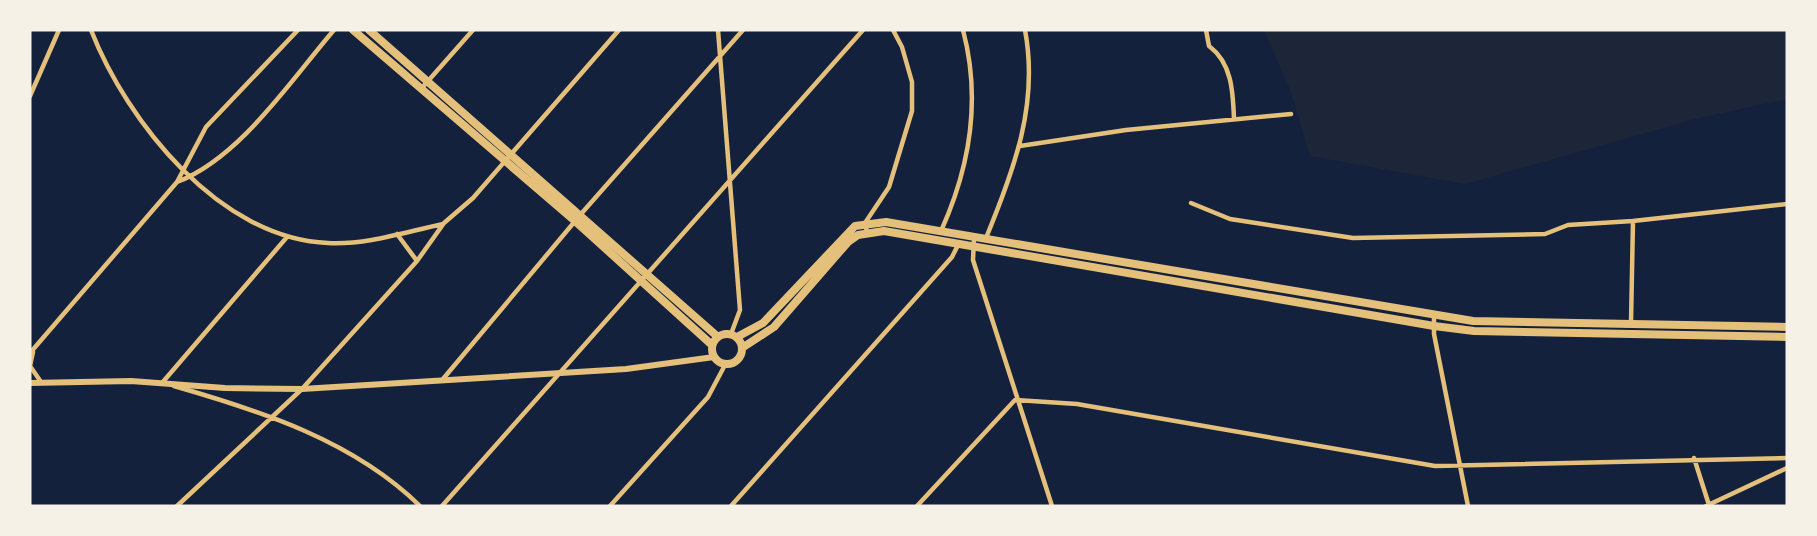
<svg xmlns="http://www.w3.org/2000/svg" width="1817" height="536" font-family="Inter,sans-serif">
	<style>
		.green { fill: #1d2539 }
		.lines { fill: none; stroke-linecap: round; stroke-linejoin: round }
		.minor { stroke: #e5c07b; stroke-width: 4.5 }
		.secondary { stroke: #e5c07b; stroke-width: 6 }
		.trunk { stroke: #e5c07b; stroke-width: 8 }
	</style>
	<rect width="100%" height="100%" fill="#14213d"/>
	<!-- green -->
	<path class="green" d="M1264 30H1787V99L1699 118 1465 184 1310 156 1290 89Z"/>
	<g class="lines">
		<!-- minor -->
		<path class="minor" d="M91 30C127 122 220 239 328 243 367 245 405 232 443 224
			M718 30 740 310 731 334
			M1206 30 1209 46C1232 63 1233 92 1234 119
			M421 89 473 30
			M30 96 59 30
			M1020 146 1126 130 1291 114
			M177 182C240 158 291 80 334 30
			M1191 203 1230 219 1353 238 1545 234 1568 225 1633 221
			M941 231C970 167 981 98 963 30
			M867 232 865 223 889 187 912 111V82L902 47 893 30
			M397 234 417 261
			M974 238 973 260 1052 506
			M986 238C1014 170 1039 104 1025 30
			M1434 316V334L1468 506
			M1631 323 1633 221 1787 204
			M33 352 30 366 41 382
			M30 353 177 182 206 127 298 30
			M443 379 581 214 743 30
			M162 383 287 237
			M174 386C261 411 354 441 420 506
			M1694 458 1709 505
			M177 506 302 389 417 261 444 223 473 198 619 30
			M442 506 863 30
			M610 506 708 397 725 365
			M731 506 952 257 958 245
			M917 506 1015 400 1077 404 1435 466 1787 458
			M1706 506 1787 468"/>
		<!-- secondary -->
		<path class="secondary" d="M30 383 131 381 225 388 302 389 626 369 714 357"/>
		<!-- trunk -->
		<path class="trunk" d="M353 30 575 221 712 345
			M369 30 718 337
			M712 349a15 15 0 1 1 30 0a15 15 0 1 1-30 0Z
			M737 337 763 323 855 226 886 222 1473 321 1787 327
			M742 348 774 327 848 242 858 235 884 231 1434 326 1474 331 1787 337"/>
	</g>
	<!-- border -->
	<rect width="1817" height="536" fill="none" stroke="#f6f1e7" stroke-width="63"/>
</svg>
